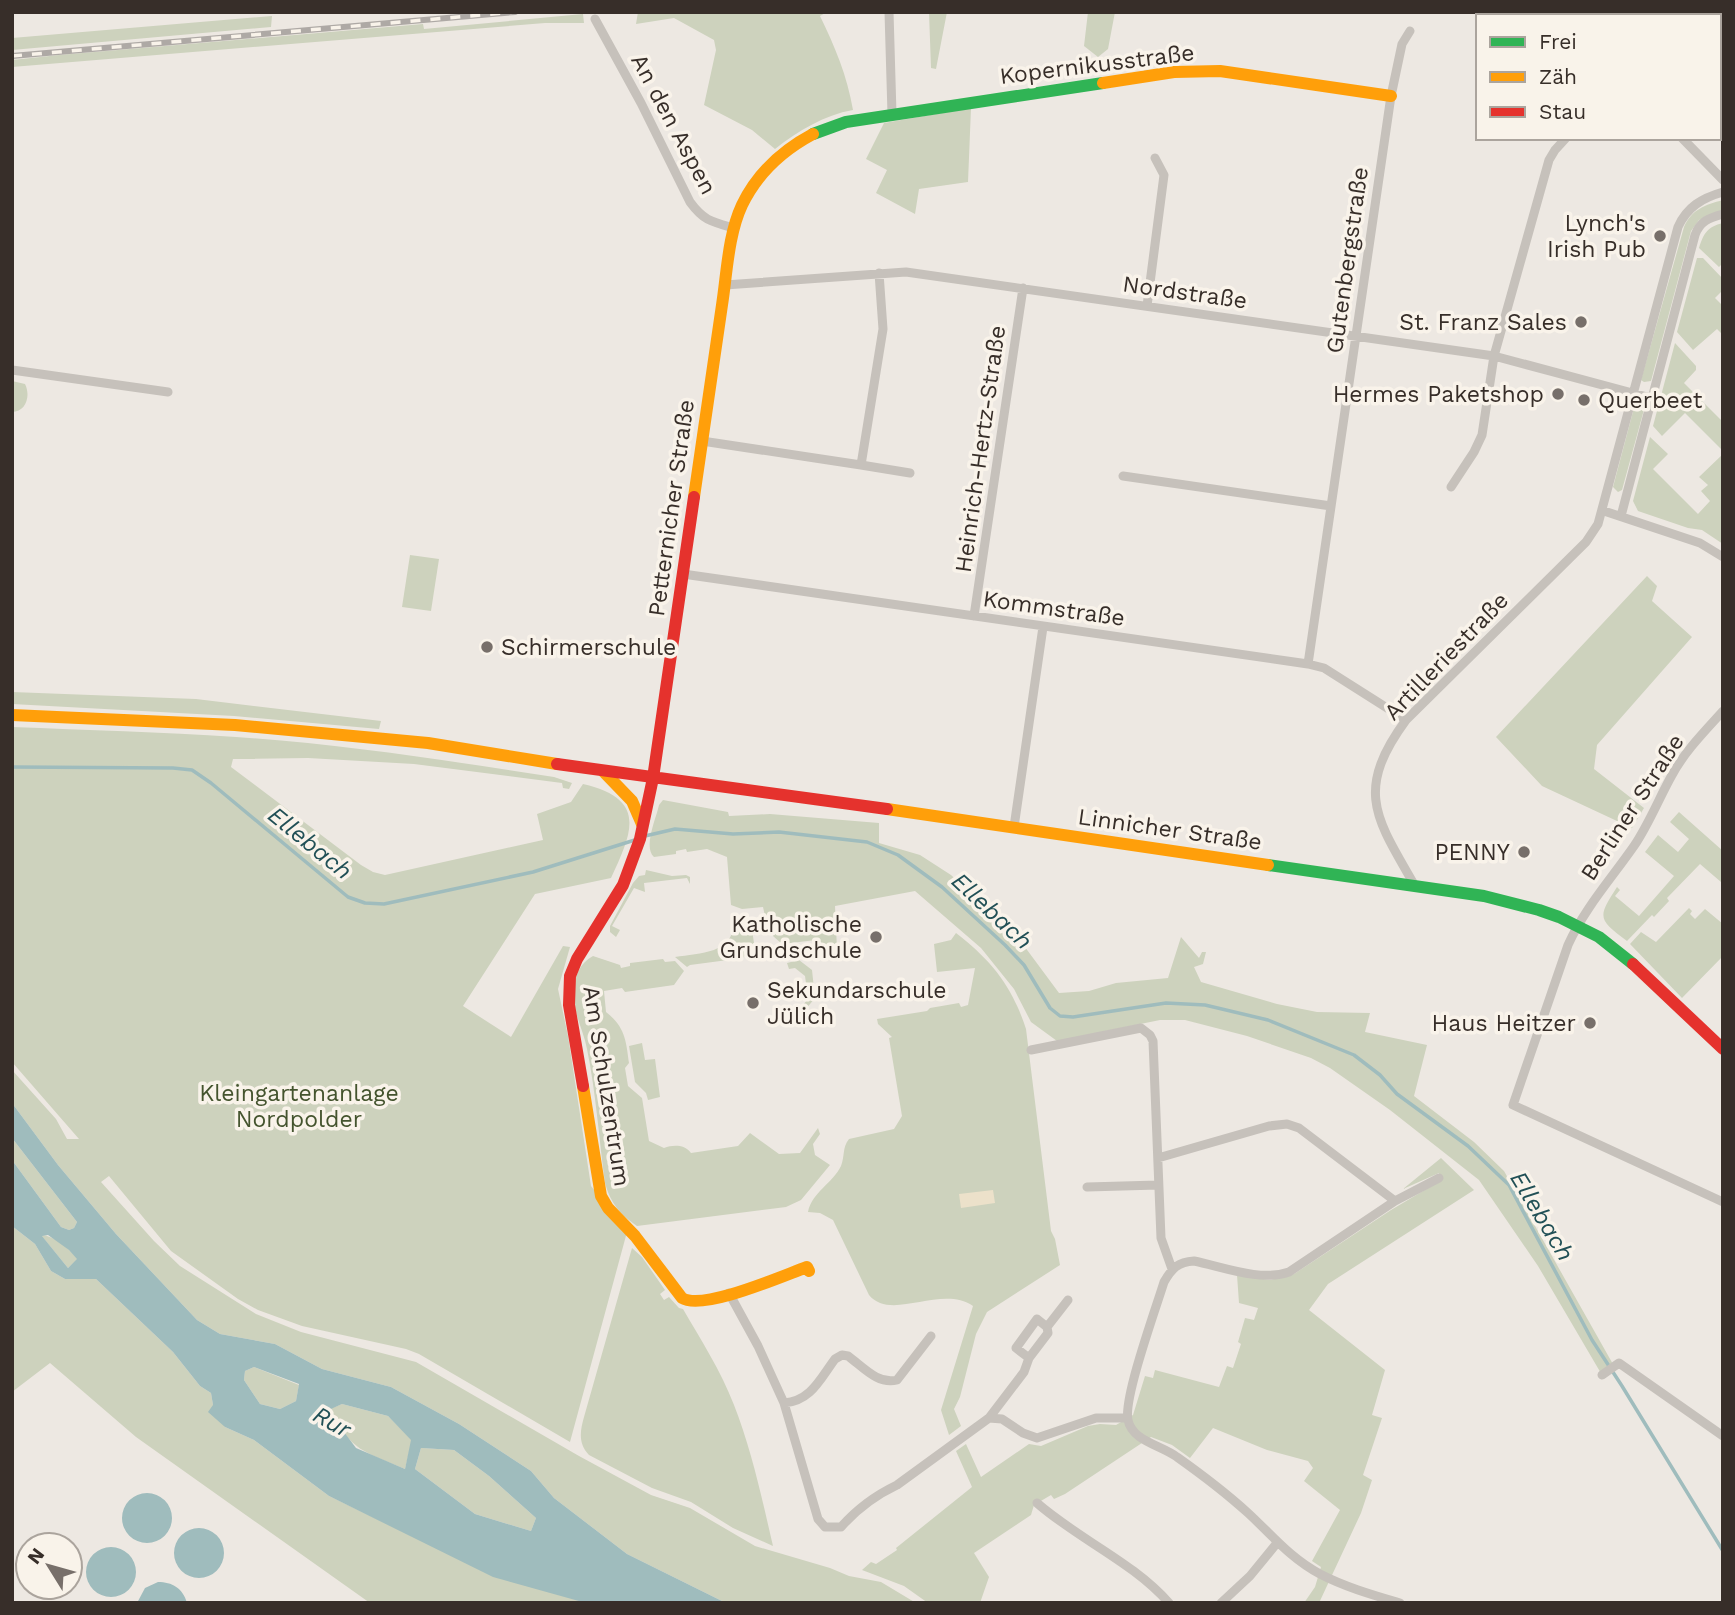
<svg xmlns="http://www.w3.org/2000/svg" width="1735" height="1615" font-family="'Work Sans',sans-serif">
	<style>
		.green { fill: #cdd2bd }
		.sand { fill: #ece1ca }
		.water { fill: #9fbcbd; fill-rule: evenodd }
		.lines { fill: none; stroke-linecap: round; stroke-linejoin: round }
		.stream { stroke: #9fbcbd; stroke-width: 3.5 }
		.street { stroke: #c6c1bb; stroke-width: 9 }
		.fast { stroke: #30b455; stroke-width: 12 }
		.slow { stroke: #ff9f0a; stroke-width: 12 }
		.jam { stroke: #e5322d; stroke-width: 12 }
		.rail-casing { stroke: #aea9a5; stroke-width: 6 }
		.rail { stroke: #f9f3ea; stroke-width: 3.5; stroke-dasharray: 10; stroke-linecap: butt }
		.poi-dot { fill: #776f6a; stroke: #f9f3ea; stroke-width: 2.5 }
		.labels { text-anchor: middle; stroke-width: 7; stroke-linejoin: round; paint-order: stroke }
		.street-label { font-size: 23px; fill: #372e29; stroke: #f9f3ea }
		.poi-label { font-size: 23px; fill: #372e29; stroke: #f9f3ea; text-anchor: end }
		.park-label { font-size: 23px; fill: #44542e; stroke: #f9f3ea }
		.water-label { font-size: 24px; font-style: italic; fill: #215056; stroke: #f9f3ea }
	</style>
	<rect width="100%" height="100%" fill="#ede8e2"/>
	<!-- green -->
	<path class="green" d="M638 12H827L820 16C835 47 847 75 853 110 824 115 798 131 775 149L752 130 704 105 716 50 714 40 674 18 636 24Z
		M929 12H947L936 69 931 68Z
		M1088 12H1115L1108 49 1098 57 1084 46Z
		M583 14 584 23H545L12 67V60L59 55 423 24 424 29Z
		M272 16 271 27 12 50V38Z
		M971 108 968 182 919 189 915 214 876 193 887 170 866 159 884 123Z
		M1723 200V211L1699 220 1691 231 1651 381 1644 382 1641 380 1684 227C1692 209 1705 205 1723 200Z
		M1723 223V263L1719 267 1699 248C1704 233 1707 227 1723 223Z
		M1697 258H1703L1723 279V290L1715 298 1723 306V335L1717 329 1693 350 1677 332Z
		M1675 343 1696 366V370L1684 383 1723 422V451L1685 413 1662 436 1653 426Z
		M12 381 25 384C31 396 26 412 12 412Z
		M1640 401 1645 406 1622 490 1618 492 1613 487 1635 404Z
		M1650 437 1668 454 1653 469 1698 514 1710 501 1701 491 1708 485 1699 477 1723 454V544L1702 530 1688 528 1638 511 1633 501Z
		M410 555 439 559 431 611 402 607Z
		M1647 576 1657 586 1652 601 1692 637 1597 745 1594 769 1644 808 1632 828 1542 786 1496 737Z
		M12 692 196 699 381 721 379 729 234 716 12 704Z
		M12 727C87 730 162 732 236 737 343 744 449 761 554 777L572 783 569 789 563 788 562 783 414 764 308 758 233 759 231 767 361 865 373 872 385 875 543 840 537 814 571 802 583 784C647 799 633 831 611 878L535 894 463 1006 511 1037 563 946 570 947 558 989 568 1036 591 1186 627 1232 570 1442 419 1354 406 1349 302 1326 258 1310 238 1299 171 1251 109 1176 101 1182 154 1241 180 1266 256 1314 301 1332 416 1362 579 1456 651 1495 690 1508 755 1546 830 1568 849 1576 881 1582 916 1603H726L627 1554 554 1498 531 1471 459 1424 391 1387 322 1369 275 1344 220 1334 197 1320 116 1234 58 1165 12 1103V1070L56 1119 67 1139H79L12 1062Z
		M663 800 728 812 729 816 770 814 879 823V843L920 855 951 875 1019 939 1059 993 1089 991 1116 983 1168 978 1181 937 1199 958 1202 952H1206L1203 964 1194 967 1201 982 1277 1004 1317 1012 1370 1013 1365 1032 1427 1045 1414 1096 1474 1142 1504 1171 1614 1366 1602 1375 1538 1266 1479 1180 1390 1110 1330 1068 1311 1058 1247 1036 1185 1020H1160L1057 1041 1031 1022 1014 989 981 948 915 891 835 906 837 949 829 950 816 940 782 944 773 936 771 921 765 916 763 907 742 909 731 905 727 857 707 849 687 852 686 849 676 851V854L654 857C643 847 656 819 659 805Z
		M1679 812 1723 851V881L1721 882 1700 864 1667 898 1669 901 1654 917 1652 915 1627 941C1598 919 1597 918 1617 887L1620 890 1615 896 1639 916 1674 876 1645 852 1658 835 1678 852 1689 839 1670 822Z
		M646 870 672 876 686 875 690 877V884L687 878 644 883 645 892 634 888 612 926 620 930 616 937 610 932V926L633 883 639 876 645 875Z
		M1689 908 1692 911 1690 914 1695 919 1705 909 1723 924V956L1682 998 1630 944 1641 932 1656 942Z
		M738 919 752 930 754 943 743 958 690 965 687 967 675 957C700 953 734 954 734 921Z
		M956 933C992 961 1012 986 1026 1029L1051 1231 1055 1239 1060 1265 987 1312 976 1334 960 1397 954 1409 961 1426 949 1435 941 1410 973 1306C941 1284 891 1322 869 1295L833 1220 820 1213 808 1212C812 1192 833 1183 841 1166 845 1156 842 1148 849 1139L894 1129 902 1116 889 1038 892 1037 878 1024 877 1019 927 1011 930 1008 959 1003 961 1007 968 1005 975 968 937 972 934 944 951 940Z
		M593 956 620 965 621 968 630 966V963L663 959 665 962 675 961 684 971 674 985 625 992 622 988 604 991 606 1012C625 1027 626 1040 629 1063L625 1068 628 1086 642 1098 649 1141 664 1148C673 1145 684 1144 691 1153L738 1146 750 1133 779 1154 800 1153 818 1128 820 1134 813 1144 815 1155 830 1165 801 1200 786 1207 637 1226C620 1214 611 1204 605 1183 599 1139 596 1093 587 1049 584 1032 574 1015 574 997 573 980 578 964 593 956Z
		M799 960 812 970 815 998 805 1010 802 1007 808 998 805 976 795 968 789 969 787 963Z
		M642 1043 645 1060 655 1059 660 1097 648 1100 646 1093 635 1082 629 1046Z
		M12 1138 77 1222 74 1228 69 1230 61 1227 12 1160Z
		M1441 1158 1474 1190 1328 1284 1309 1310 1385 1370 1372 1415 1382 1418 1363 1475 1372 1480 1361 1513 1319 1603H1304L1315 1587 1321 1567 1312 1561 1340 1510 1304 1481 1313 1468 1308 1461 1267 1450 1213 1428 1190 1458 1172 1445 1151 1437 1065 1494 1054 1499 1051 1495 1034 1505 1031 1515 974 1553 989 1577 980 1603H928L904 1586 862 1570 871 1562 876 1564 897 1550 896 1548 972 1487 956 1451 966 1444 981 1477 1029 1444 1041 1446 1088 1426 1100 1424 1116 1425 1133 1415 1145 1376 1153 1378 1155 1370 1219 1387 1227 1366 1233 1368 1241 1344 1238 1342 1245 1318 1254 1320 1258 1308 1239 1303 1237 1275 1270 1280 1294 1274 1391 1210 1440 1181 1439 1173 1403 1189Z
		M12 1226 35 1244 51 1271 65 1279H96L173 1352 200 1386 211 1393 213 1405 225 1427 254 1440 329 1496 404 1532 586 1603H370L136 1437 50 1363 12 1392Z
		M41 1235C56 1236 68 1248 78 1259L68 1268Z
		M632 1248 642 1257 665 1290 660 1294 664 1300 669 1297 679 1308 683 1309C701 1340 721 1371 734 1405 752 1451 762 1499 773 1546L733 1528 691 1502 652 1488 589 1455C578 1444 580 1431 584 1417Z
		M254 1367 299 1385 296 1401 280 1409 260 1404 244 1380 245 1371Z
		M342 1404 388 1416 412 1440 405 1469C365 1452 350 1451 330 1409Z
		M421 1448 454 1450 489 1476 536 1518 531 1531 475 1514 415 1469Z"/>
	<!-- sand -->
	<path class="sand" d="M993 1190 995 1203 961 1208 959 1194Z"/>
	<!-- water -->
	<path class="water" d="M12 1103 58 1165 116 1234 197 1320 220 1334 275 1344 322 1369 391 1387 459 1424 531 1471 554 1498 627 1554 726 1603H586L493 1577 329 1496 254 1440 225 1427 208 1412 213 1405 211 1393 200 1386 173 1352 96 1279H65L51 1271 35 1244 12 1226V1160L61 1227 69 1230 74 1228 77 1222 12 1138ZM48 1235 69 1250 77 1259 68 1268 42 1236ZM254 1367 299 1384 296 1401 280 1409 260 1404 244 1380 245 1371ZM342 1404 388 1416 411 1440 405 1469 356 1448 338 1424 331 1409ZM421 1448 454 1450 489 1476 536 1518 531 1531 475 1514 415 1469Z
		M122 1518a25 25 0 1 1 50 0a25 25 0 1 1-50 0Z
		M174 1553a25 25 0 1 1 50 0a25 25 0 1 1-50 0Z
		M86 1572a25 25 0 1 1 50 0a25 25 0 1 1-50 0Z
		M158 1582C172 1582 183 1588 187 1603H137L145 1588Z"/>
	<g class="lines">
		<!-- stream -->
		<path class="stream" d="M12 767 173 768 192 770 211 783 348 897 365 903 384 904 533 872 638 839
			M645 836 675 829 733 834 779 832 867 842 898 855 942 887 1005 945 1024 965 1050 1008 1060 1016 1073 1017 1166 1003 1205 1005 1268 1020 1354 1055 1380 1075 1397 1094 1468 1146 1509 1185 1592 1340 1622 1386 1723 1551"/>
		<!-- street -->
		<path class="street" d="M889 12 892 114
			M1560 12 1564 16
			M1632 16 1660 12
			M595 19 641 103 690 202C704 221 712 222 734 228
			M1682 138 1723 180
			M725 285 906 272 1494 356 1651 398
			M1147 306 1164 175 1155 158
			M12 370 168 392
			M702 441 861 465 883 329 879 273
			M861 465 910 473
			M1123 476 1331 506
			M1451 487 1474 452 1482 435 1494 356 1549 160 1555 150 1566 138
			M1604 511 1700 543 1723 557
			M1621 516 1695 235C1700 221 1709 218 1723 214
			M683 574 1308 664 1324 668 1406 720
			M974 616 1023 288
			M1308 664 1391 96 1402 44 1410 31
			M1723 711C1705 731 1685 751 1672 775 1659 798 1649 824 1634 846 1611 879 1584 909 1568 945L1513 1105 1723 1202
			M1014 827 1043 627
			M1415 886C1376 818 1354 791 1406 720L1586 542 1598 524 1678 227C1687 207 1702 198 1723 192
			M1031 1050 1141 1028 1150 1035 1153 1041 1161 1238 1172 1269
			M1158 1158 1269 1126 1287 1124 1299 1128 1395 1201
			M1087 1187 1158 1185
			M729 1293 758 1346 784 1403 818 1519 825 1527H841C856 1510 876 1495 897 1485L989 1418 1002 1419 1023 1433 1037 1438 1096 1418H1127
			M1029 1358 1016 1348 1037 1319 1047 1327
			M1602 1375 1619 1363 1723 1436
			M784 1403C811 1401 820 1379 835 1359L842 1355 848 1356C863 1367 878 1385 897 1380L931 1336
			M989 1418 1024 1372 1029 1358 1048 1333 1047 1327 1068 1300
			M1037 1503C1078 1539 1133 1562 1169 1603
			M1221 1603 1250 1576 1277 1543
			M1400 1603C1373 1595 1345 1587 1320 1574 1290 1558 1272 1535 1248 1513 1226 1493 1201 1474 1177 1457 1161 1445 1132 1441 1128 1420 1123 1399 1156 1308 1164 1282 1172 1268 1178 1262 1194 1261 1223 1267 1261 1282 1289 1272L1395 1201 1439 1178"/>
		<!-- fast -->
		<path class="fast" d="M813 134 846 122 1103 83
			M1268 865 1484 896 1539 910 1559 917 1599 937 1633 964"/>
		<!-- slow -->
		<path class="slow" d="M1103 83 1174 72 1220 71 1391 96
			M694 497C703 433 713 369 722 305 727 273 728 235 742 205 757 174 783 150 813 134
			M12 715 235 725 428 743 557 764
			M604 772 632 801 642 824
			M887 809 1268 865
			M583 1086 601 1196 608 1208 635 1236 682 1298C703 1311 782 1276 807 1267L809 1271"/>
		<!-- jam -->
		<path class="jam" d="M557 764 887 809
			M1633 964 1723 1049
			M583 1086 569 1005 570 976 577 959 623 885 640 839 653 778 694 497"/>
		<!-- rail casing -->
		<g class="rail-casing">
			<path id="rail" d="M12 56 515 12"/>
		</g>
		<!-- rail -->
		<use href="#rail" class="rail"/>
	</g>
	<!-- markers -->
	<g class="poi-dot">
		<circle cx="1660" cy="236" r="7"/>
		<circle cx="1581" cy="322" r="7"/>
		<circle cx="1558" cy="394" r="7"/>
		<circle cx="1584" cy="400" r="7"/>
		<circle cx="487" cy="647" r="7"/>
		<circle cx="1524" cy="852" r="7"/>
		<circle cx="876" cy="937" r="7"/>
		<circle cx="753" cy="1003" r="7"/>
		<circle cx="1590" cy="1023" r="7"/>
	</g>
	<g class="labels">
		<!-- street labels -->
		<g class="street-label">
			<text transform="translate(1097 64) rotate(-7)" y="8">Kopernikusstraße</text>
			<text transform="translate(674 124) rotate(62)" y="8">An den Aspen</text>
			<text transform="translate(1347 260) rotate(-82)" y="8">Gutenbergstraße</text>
			<text transform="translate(1185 292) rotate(8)" y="8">Nordstraße</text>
			<text transform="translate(980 449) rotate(-82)" y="8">Heinrich-Hertz-Straße</text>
			<text transform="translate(671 508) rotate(-82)" y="8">Petternicher Straße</text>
			<text transform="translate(1054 608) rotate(8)" y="8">Kommstraße</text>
			<text transform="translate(1446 656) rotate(-46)" y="8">Artilleriestraße</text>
			<text transform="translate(1632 807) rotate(-57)" y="8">Berliner Straße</text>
			<text transform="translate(1170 829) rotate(8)" y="8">Linnicher Straße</text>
			<text transform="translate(607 1086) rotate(81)" y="8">Am Schulzentrum</text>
		</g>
		<!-- poi labels -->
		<g class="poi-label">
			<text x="1646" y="231">Lynch's<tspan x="1646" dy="26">Irish Pub</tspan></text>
			<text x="1567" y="330">St. Franz Sales</text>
			<text x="1544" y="402">Hermes Paketshop</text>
			<text x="1598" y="408" text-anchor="start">Querbeet</text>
			<text x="501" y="655" text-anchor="start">Schirmerschule</text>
			<text x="1510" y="860">PENNY</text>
			<text x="862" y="932">Katholische<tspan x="862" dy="26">Grundschule</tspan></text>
			<text x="767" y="998" text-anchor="start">Sekundarschule<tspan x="767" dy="26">Jülich</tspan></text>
			<text x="1576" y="1031">Haus Heitzer</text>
		</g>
		<!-- park labels -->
		<g class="park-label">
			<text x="299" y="1101">Kleingartenanlage<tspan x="299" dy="26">Nordpolder</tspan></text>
		</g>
		<!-- water labels -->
		<g class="water-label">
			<text transform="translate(310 843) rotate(39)" y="8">Ellebach</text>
			<text transform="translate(992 911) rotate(43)" y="8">Ellebach</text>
			<text transform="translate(1542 1216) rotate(59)" y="8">Ellebach</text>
			<text transform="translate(332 1422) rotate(29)" y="8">Rur</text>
		</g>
	</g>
	<!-- border -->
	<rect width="1735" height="1615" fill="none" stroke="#372e29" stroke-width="28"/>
	<!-- legend -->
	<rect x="1476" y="14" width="245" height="126" fill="#f9f3ea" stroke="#aba49d" stroke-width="2"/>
	<rect x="1490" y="37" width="35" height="10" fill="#30b455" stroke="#aba49d" stroke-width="2"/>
	<text x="1539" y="49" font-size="21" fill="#372e29">Frei</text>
	<rect x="1490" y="72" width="35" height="10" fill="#ff9f0a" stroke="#aba49d" stroke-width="2"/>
	<text x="1539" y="84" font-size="21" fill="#372e29">Zäh</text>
	<rect x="1490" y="107" width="35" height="10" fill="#e5322d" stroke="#aba49d" stroke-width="2"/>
	<text x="1539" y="119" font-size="21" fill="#372e29">Stau</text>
	<!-- north arrow -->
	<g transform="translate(49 1566) rotate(307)"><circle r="33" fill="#f9f3ea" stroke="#aba49d" stroke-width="2"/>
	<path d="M0-5L12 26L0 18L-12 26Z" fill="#776f6a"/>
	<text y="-10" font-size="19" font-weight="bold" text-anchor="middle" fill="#372e29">N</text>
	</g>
</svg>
